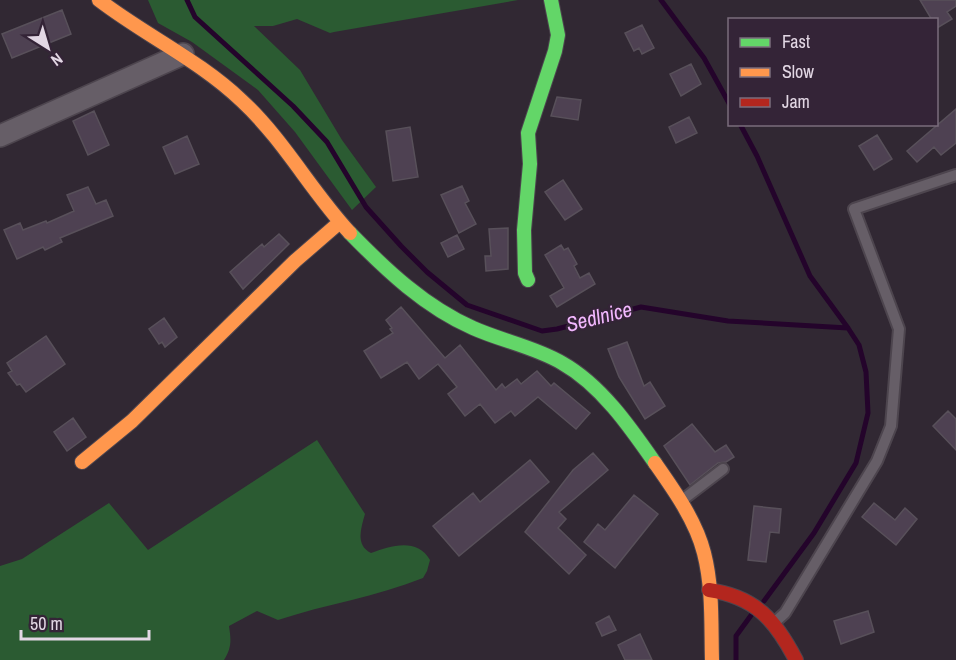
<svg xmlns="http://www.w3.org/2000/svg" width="956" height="660" font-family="'Archivo Narrow',sans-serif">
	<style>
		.green { fill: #2b5b32 }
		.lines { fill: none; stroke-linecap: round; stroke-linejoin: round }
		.stream { stroke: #24042b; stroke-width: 5 }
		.building { fill: #4e4152; stroke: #58505a; stroke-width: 1.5 }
		.lane-casing { stroke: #4d454e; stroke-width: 14 }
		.street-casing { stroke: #4d454e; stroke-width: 24 }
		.fast-casing { stroke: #4d454e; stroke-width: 16 }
		.slow-casing { stroke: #4d454e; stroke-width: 16 }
		.jam-casing { stroke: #4d454e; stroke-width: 16 }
		.lane { stroke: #665e67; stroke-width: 10 }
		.street { stroke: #665e67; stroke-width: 21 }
		.fast { stroke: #63d668; stroke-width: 14 }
		.slow { stroke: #ff974d; stroke-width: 14 }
		.jam { stroke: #b3261e; stroke-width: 14 }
		.labels { text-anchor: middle; stroke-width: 4.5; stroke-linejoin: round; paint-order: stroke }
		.water-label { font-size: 21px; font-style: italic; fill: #f2b8fe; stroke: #342437 }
	</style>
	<rect width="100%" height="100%" fill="#312833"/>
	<!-- green -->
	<path class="green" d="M148 0H518L334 32 330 33 297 19 273 26H254L300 70 342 140 376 187 352 210 295 132 258 90 192 42 158 23Z
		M317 440 365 514C361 528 355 545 371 553 390 546 417 537 430 560L427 571 423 578C376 597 326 604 278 620L257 611 229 626C231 640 232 647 224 660H0V566L22 559 109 503 148 550Z"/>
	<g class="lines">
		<!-- stream -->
		<path class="stream" d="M187 0 195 17 293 106 327 142 366 207 401 246 427 272 467 305 542 331 557 329 641 307 728 321 848 328 859 345 866 372 868 413 856 463 814 533 764 601
			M661 0 704 58 730 105
			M740 124 757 156 810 276 848 328
			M736 660V636L752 614"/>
	</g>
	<!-- building -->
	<path class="building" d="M920 0H956V6L947 12 952 19 937 28 936 20H932Z
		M62 10 71 34 12 58 2 34Z
		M642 25 654 48 642 54 639 48 634 51 625 33Z
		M691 64 701 84 681 96 670 74Z
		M557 97 581 100 578 120 551 116Z
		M956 109V143L941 155 934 147 917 162 907 151Z
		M94 111 109 145 88 155 73 121Z
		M689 117 697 133 676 143 669 127Z
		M410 127 418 177 393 181 386 131Z
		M877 135 892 159 874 170 859 146Z
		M187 136 199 164 175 174 163 147Z
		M563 180 582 209 565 220 545 192Z
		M462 186 469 201 465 203 476 224 459 233 441 195Z
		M88 187 96 204 106 200 113 216 60 238 62 242 45 250 43 247 17 259 4 230 20 223 23 230 46 221 47 223 74 211 67 195Z
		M508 228V269L486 271 485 256H491L489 229Z
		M279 234 289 244 243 289 230 272 255 250 262 244 264 247Z
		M457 235 464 249 448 257 441 243Z
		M561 245 564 250 568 248 577 264 574 266 580 278 589 273 595 284 557 307 550 296 564 288 545 255Z
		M401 307 445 358 460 345 496 390 502 384 505 388 517 379 521 384 537 371 551 386 554 383 590 413 576 429 538 397 515 416 511 411 495 423 480 404 465 416 448 394 457 387 438 364 419 379 407 362 381 378 364 351 393 333 390 329 392 328 386 320Z
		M164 318 177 337 165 347 162 342 159 344 149 329Z
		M46 336 65 364 26 392 20 384 17 385 8 373 12 371 7 363Z
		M627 342 644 386 650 382 665 406 645 419 619 377 608 349Z
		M948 411 956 419V450L933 426Z
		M73 418 86 437 67 451 54 432Z
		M692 424 715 452 726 445 734 457 726 462 718 463 690 485 664 446Z
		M593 453 608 470 559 512 566 519 558 528 586 555 569 574 525 532 573 470Z
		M530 460 549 482 459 556 433 526 473 493 480 502Z
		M634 495 658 514 615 568 584 542 598 524 605 530Z
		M874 503 895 520 905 508 917 519 896 545 862 517Z
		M754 506 781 509 779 533 770 532 766 562 748 560Z
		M868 611 874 632 841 644 834 621Z
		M609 616 616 630 602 636 596 623Z
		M640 634 652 660H625L618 645Z"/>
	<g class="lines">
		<!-- lane casing -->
		<g class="lane-casing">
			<path id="lane" d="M681 501 723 469
				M775 622 785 613 877 461 891 426 899 329 854 209 956 175"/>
		</g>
		<!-- street casing -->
		<g class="street-casing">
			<path id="street" d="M0 136 183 54"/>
		</g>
		<!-- fast casing -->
		<g class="fast-casing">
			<path id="fast" d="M350 233C386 270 425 307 473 328 502 341 535 347 562 363 601 385 630 427 655 463
				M528 280 525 273 524 230 530 164 528 133 555 51 558 35 551 0"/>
		</g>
		<!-- slow casing -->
		<g class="slow-casing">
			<path id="slow" d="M99 0C146 36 199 60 242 101 284 140 311 191 350 233
				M82 462 132 421 295 261 340 222
				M655 463C674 490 696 521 704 553 713 588 711 625 712 660"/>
		</g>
		<!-- jam casing -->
		<g class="jam-casing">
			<path id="jam" d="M709 590C756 597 775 620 796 660"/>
		</g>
		<!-- lane -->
		<use href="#lane" class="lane"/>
		<!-- street -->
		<use href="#street" class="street"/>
		<!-- fast -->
		<use href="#fast" class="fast"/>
		<!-- slow -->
		<use href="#slow" class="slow"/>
		<!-- jam -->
		<use href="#jam" class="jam"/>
	</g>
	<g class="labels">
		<!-- water labels -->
		<g class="water-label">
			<text transform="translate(599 317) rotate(-14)" y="7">Sedlnice</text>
		</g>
	</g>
	<!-- legend -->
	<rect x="728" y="18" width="210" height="108" fill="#342437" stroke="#7a6c7c" stroke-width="1.5"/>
	<rect x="740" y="38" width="30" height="9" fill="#63d668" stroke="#7a6c7c" stroke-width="1.5"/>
	<text x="782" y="48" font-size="18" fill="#e2d7e4">Fast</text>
	<rect x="740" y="68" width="30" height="9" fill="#ff974d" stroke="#7a6c7c" stroke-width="1.5"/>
	<text x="782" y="78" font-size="18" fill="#e2d7e4">Slow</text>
	<rect x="740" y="98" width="30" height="9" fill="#b3261e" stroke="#7a6c7c" stroke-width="1.5"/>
	<text x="782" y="108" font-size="18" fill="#e2d7e4">Jam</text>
	<!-- north arrow -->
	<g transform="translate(48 48) rotate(143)" stroke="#342437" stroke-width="4.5" paint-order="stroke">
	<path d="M0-4.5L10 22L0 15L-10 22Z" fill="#e2d7e4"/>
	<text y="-9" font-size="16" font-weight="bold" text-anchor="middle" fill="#e2d7e4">N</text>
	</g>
	<!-- scale -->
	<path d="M21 630v9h128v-9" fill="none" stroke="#e2d7e4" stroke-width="3"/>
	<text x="30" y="630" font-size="18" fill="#e2d7e4" stroke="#342437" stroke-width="4.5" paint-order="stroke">50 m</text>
</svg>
